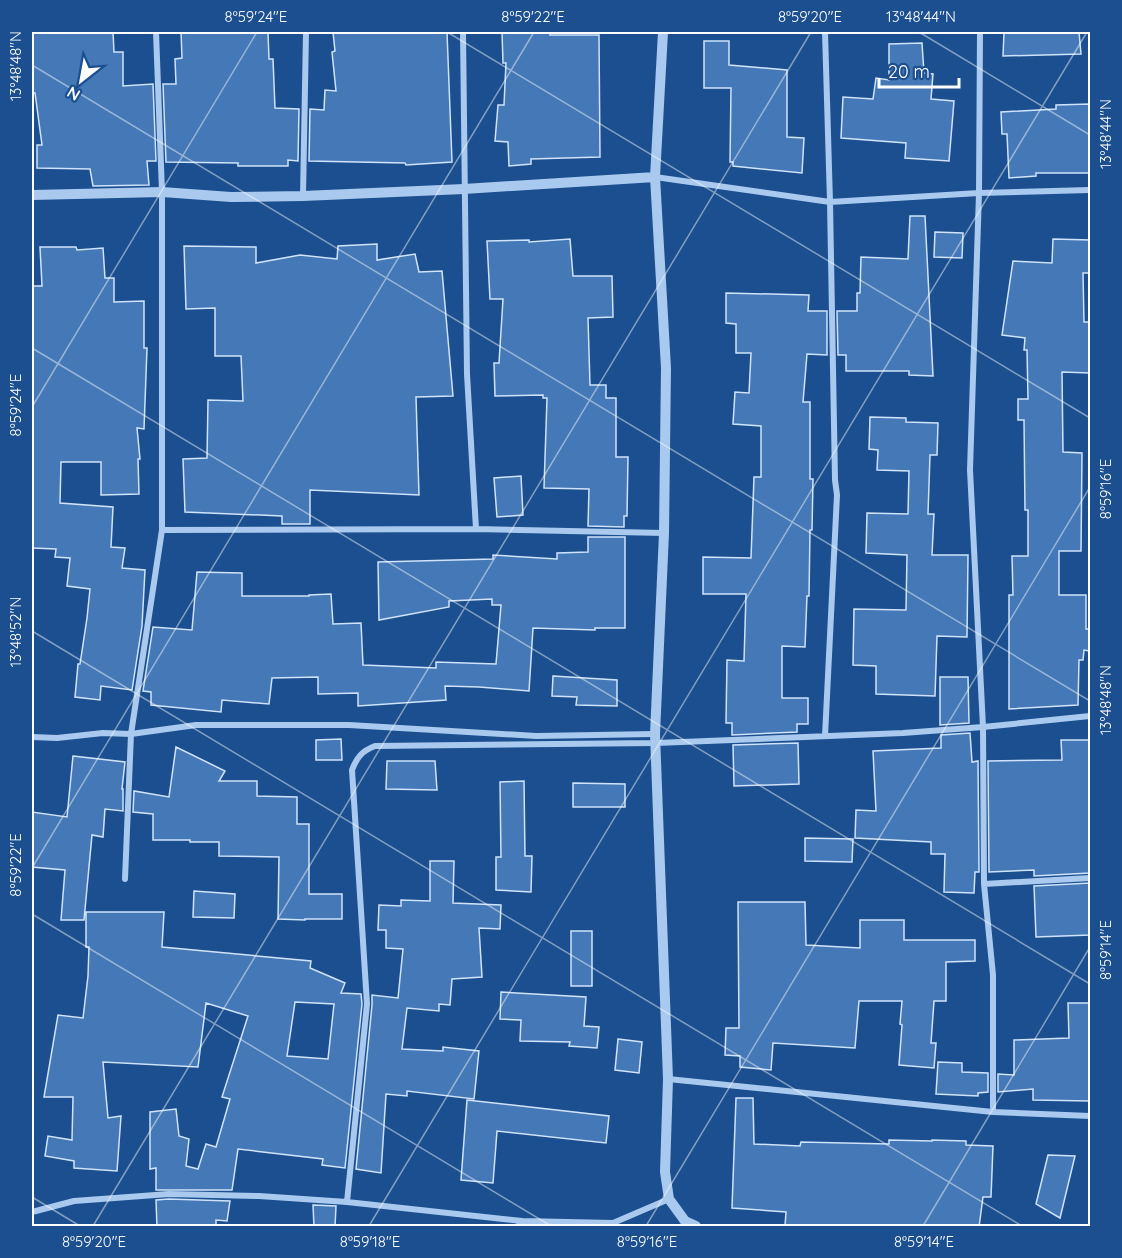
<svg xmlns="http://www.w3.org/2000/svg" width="1122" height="1258" font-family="Quicksand,sans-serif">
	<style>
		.building { fill: #4478b7; stroke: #cfe3fa; stroke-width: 1.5; fill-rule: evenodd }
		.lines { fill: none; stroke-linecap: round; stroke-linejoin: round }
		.minor { stroke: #a9c9ee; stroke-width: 6 }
		.tertiary { stroke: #a9c9ee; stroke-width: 10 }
		.ticks { fill: none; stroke: #fff; stroke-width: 1.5; stroke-opacity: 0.45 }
		.neatline { fill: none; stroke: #fff; stroke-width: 2 }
		.ticks-label { font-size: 15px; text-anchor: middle; fill: #fff }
	</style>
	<rect width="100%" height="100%" fill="#1b4f8f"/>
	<!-- building -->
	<path class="building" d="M32 32H113L114 52H123V86L153 84 156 161H147L149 185 93 186 90 169 37 168V145H42L35 93H32Z
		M181 32H268L269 59H273L275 108 299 109 298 161 288 160V166H238V163L166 162 163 84H176L175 59 182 58Z
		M333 32H447L452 162 406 165 405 163 309 161 310 109 324 110 325 90 336 91 332 52 335 51Z
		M502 32H550V35H599L600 157 531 159V164L509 166 508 142 495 141 498 105H504L506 63H503Z
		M1004 32H1079L1081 54 1003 56Z
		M704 41H729V65L787 70V137L804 138 802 173 733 166V162H730L731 88H704Z
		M922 43 924 73 933 74 931 99 954 101 949 161 905 158 906 143 841 138 843 97 873 99 876 78 889 80V44Z
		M1090 104V173H1036V176L1009 178 1007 134H1002L1001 112 1056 109V105Z
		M910 216H925L933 376 909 375V371H846V355H838L837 311H857V293H860L861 257 908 259Z
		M935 232 963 233 962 258 934 257Z
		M570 239 573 276H612L613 317 588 318 590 385H606V398H616V457H628L627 516H624V527L588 526 589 489 544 488 547 398H543V395L495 396 494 363H499L503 299H490L487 241 529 240V242Z
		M1053 239 1090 240V273H1083L1084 322H1090V373L1062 372 1063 452 1082 453 1081 551H1059V595H1086V629H1090V651L1084 650 1083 660H1079L1078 705 1009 709V595H1013L1012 556H1028V510H1025L1024 420H1018V399H1028L1027 350H1024L1025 338 1002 335 1013 261 1052 263Z
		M377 244V260L415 254 419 272 442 271 453 396 416 397 419 495 310 490V524H282V516L185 512 183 459 207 458 208 400 243 401 241 356H215V308L186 309 184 246 256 247V263L300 255 337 259 338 246Z
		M40 247H76L77 250 103 248 105 278H114V302L144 301V348H147L144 429 137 428 140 459H138L139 494 101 495V462H61L60 503 113 507 111 547 125 548 122 568 145 570 142 626 132 690 101 686 100 700 75 697 78 664H80L87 618 90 589 67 586 70 558 55 557 56 549 32 548V407H33L32 370V286H42Z
		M726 293 809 295 808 311H827V355L807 354 803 402H810V479H813L812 530H810L809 596H807L805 647 782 646V698H808V724H797V732L732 735V723H726L727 660 744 661 746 594H703V557L751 558 754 477H761V426L733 424 735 392 749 393 751 353H736V324L726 323Z
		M870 417 906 418V422L938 423 937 455H930L928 514H934L932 555H968L967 637 937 636 935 696 876 694V666L853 665 854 609 906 610 907 555 866 553 867 513 908 514 909 471 877 470 878 450 869 449Z
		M521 476 523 515 497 517 494 478Z
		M588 537H625V628H595V630L533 628 529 691 479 687 445 686 446 700 358 706V693L318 694V677L272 678 269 704 222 700 221 712 151 705V692L143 691 153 627 192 630 197 572 242 573V596H309V595L331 594 333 624 361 623 363 665 436 668V662L496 664 501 605H492V599L449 601V607L379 620 378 562 493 559V555L557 559V553L588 552Z
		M553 676 617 680V706L576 705 577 697 552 696Z
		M940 677H968L969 723 940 725Z
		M970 733 972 762 978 761 979 872H975L974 893 944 892 945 854H931V842L855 838 856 810 876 811 873 751 941 748V735Z
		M341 739 342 760H316V740Z
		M1061 740H1090V873L1034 876V870L989 872 988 761 1062 760Z
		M798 743 799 784 734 786 733 745Z
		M176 747 225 771 219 781H257V796L297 797V824H309V894H342V919H305V920L278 919 279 857 219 856V842H190V840H153V814L133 812 134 791 169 797Z
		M73 756 125 762 122 789H123V811L105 809 103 837 92 835 84 920H61L65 870 32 867V812L67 817Z
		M387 761H435L437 790 386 789Z
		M524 781 525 856H532L531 892 496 890V857H501L500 782Z
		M573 783 625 784V807H573Z
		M805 838 853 839 852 862 805 861Z
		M430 861H454L453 903 501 905 500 929 479 928 482 977 452 979 450 1005 439 1004V1011L407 1008 402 1049 443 1051V1047L479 1051 474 1099 407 1091V1096L386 1094 381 1173 356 1169 372 1005V995L398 998 403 949 386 948V930H378L379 905 401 906V900L430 901Z
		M1090 883V935L1036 937 1034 886Z
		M194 891 235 894 234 918 193 917Z
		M738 902H805L806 945 860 948V920H904V940H975V961L946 962V1001H934L931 1043H936L934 1068 899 1065 902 1025 900 1024 902 1001H859L855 1048 773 1043 771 1070 740 1067V1056L725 1055 726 1028H739Z
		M86 912H164L162 947 311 961 310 968 345 983 341 993 361 994 362 1004 345 1168 322 1165 323 1159 238 1149 232 1190H156V1168L150 1169V1112L176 1109 179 1136 189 1139 186 1166 198 1169 206 1144 216 1147 230 1099 222 1097 248 1016 206 1003 198 1067 103 1062 108 1118 121 1116 117 1171 74 1168V1161L45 1156 48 1136 72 1140 73 1097H44L58 1015 83 1018 88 976 89 947H86ZM295 1002 334 1004 328 1059 287 1056Z
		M571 931H592V986H571Z
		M501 992 586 997 584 1026 599 1027 597 1048 569 1046 570 1042 520 1041 521 1020 500 1019Z
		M1068 1003H1090V1101L1033 1100V1089L998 1092V1074L1014 1075V1040L1069 1038Z
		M618 1039 642 1042 639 1073 615 1070Z
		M938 1062 962 1063V1072L988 1073V1092L978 1093V1096L936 1094Z
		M736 1098H753L754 1144 800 1146 801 1142 889 1144V1140L932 1141V1140L966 1141V1145L993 1146 991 1197H983L979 1227 785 1226 786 1212 732 1208Z
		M467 1100 609 1116 606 1143 497 1131 493 1183 461 1180Z
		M1048 1155 1075 1156 1060 1218 1036 1204Z
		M169 1199 230 1201 227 1221 216 1220V1227H157L156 1200Z
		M313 1205 336 1206 335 1227H314Z"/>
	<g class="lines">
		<!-- minor -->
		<path class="minor" d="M463 32 467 374 476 529
			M825 32 830 202 835 480 837 495 825 736
			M980 32 979 193 970 470 983 727 984 884 993 975V1112
			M655 177 830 202 979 193 1090 190
			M303 196 306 32
			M162 530 476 529 664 533
			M32 737 57 738 103 733 131 734 196 725H349L536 736 655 734
			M125 879 131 734 162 530V192L156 32
			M984 884 1090 878
			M668 1079 993 1112 1090 1116
			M347 1202 367 1004 352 770C357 757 362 751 375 746L656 743 903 733 983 727 1090 716
			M32 1212 74 1201 169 1194 259 1196 347 1202 522 1221
			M518 1226 522 1221 613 1223
			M612 1226 613 1223 669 1199"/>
		<!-- tertiary -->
		<path class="tertiary" d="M663 32 655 177 666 368 664 533 655 734 668 1079 665 1172 669 1199 685 1221 696 1226
			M32 195 162 192 231 197 303 196 464 189 655 177"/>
	</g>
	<!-- ticks -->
	<path class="ticks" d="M447 32 1090 418M919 32 1090 135M32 65 1090 701M32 348 1090 984M32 407 257 32M32 631 1022 1226M32 868 534 32M32 914 551 1226M32 1197 80 1226M93 1226 811 32M369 1226 1087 32M646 1226 1090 487M923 1226 1090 947"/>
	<!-- border -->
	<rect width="1122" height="1258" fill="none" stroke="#1b4f8f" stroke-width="66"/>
	<!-- north arrow -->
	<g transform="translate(81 81) rotate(211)" stroke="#1b4f8f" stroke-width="4.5" paint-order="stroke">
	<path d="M0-4.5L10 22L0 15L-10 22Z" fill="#ffffff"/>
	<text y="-9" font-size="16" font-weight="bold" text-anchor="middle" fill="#ffffff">N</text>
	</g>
	<!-- scale -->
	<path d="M879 78v9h80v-9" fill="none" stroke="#ffffff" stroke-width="3"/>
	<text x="888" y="78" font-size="18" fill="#ffffff" stroke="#1b4f8f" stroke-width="4.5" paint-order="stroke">20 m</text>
	<rect x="33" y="33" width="1056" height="1192" class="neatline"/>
	<g class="ticks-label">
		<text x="256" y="22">8°59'24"E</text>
		<text x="533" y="22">8°59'22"E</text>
		<text x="810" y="22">8°59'20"E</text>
		<text x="921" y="22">13°48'44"N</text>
		<text transform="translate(16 66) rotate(-90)" y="5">13°48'48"N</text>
		<text transform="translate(1106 134) rotate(-90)" y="5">13°48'44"N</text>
		<text transform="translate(16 405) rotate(-90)" y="5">8°59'24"E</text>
		<text transform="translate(1106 489) rotate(-90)" y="5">8°59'16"E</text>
		<text transform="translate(16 632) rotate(-90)" y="5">13°48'52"N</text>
		<text transform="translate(1106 700) rotate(-90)" y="5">13°48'48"N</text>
		<text transform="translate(16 865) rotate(-90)" y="5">8°59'22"E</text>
		<text transform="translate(1106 950) rotate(-90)" y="5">8°59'14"E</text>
		<text x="94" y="1247">8°59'20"E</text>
		<text x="370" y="1247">8°59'18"E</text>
		<text x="647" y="1247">8°59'16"E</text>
		<text x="924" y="1247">8°59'14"E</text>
	</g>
</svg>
